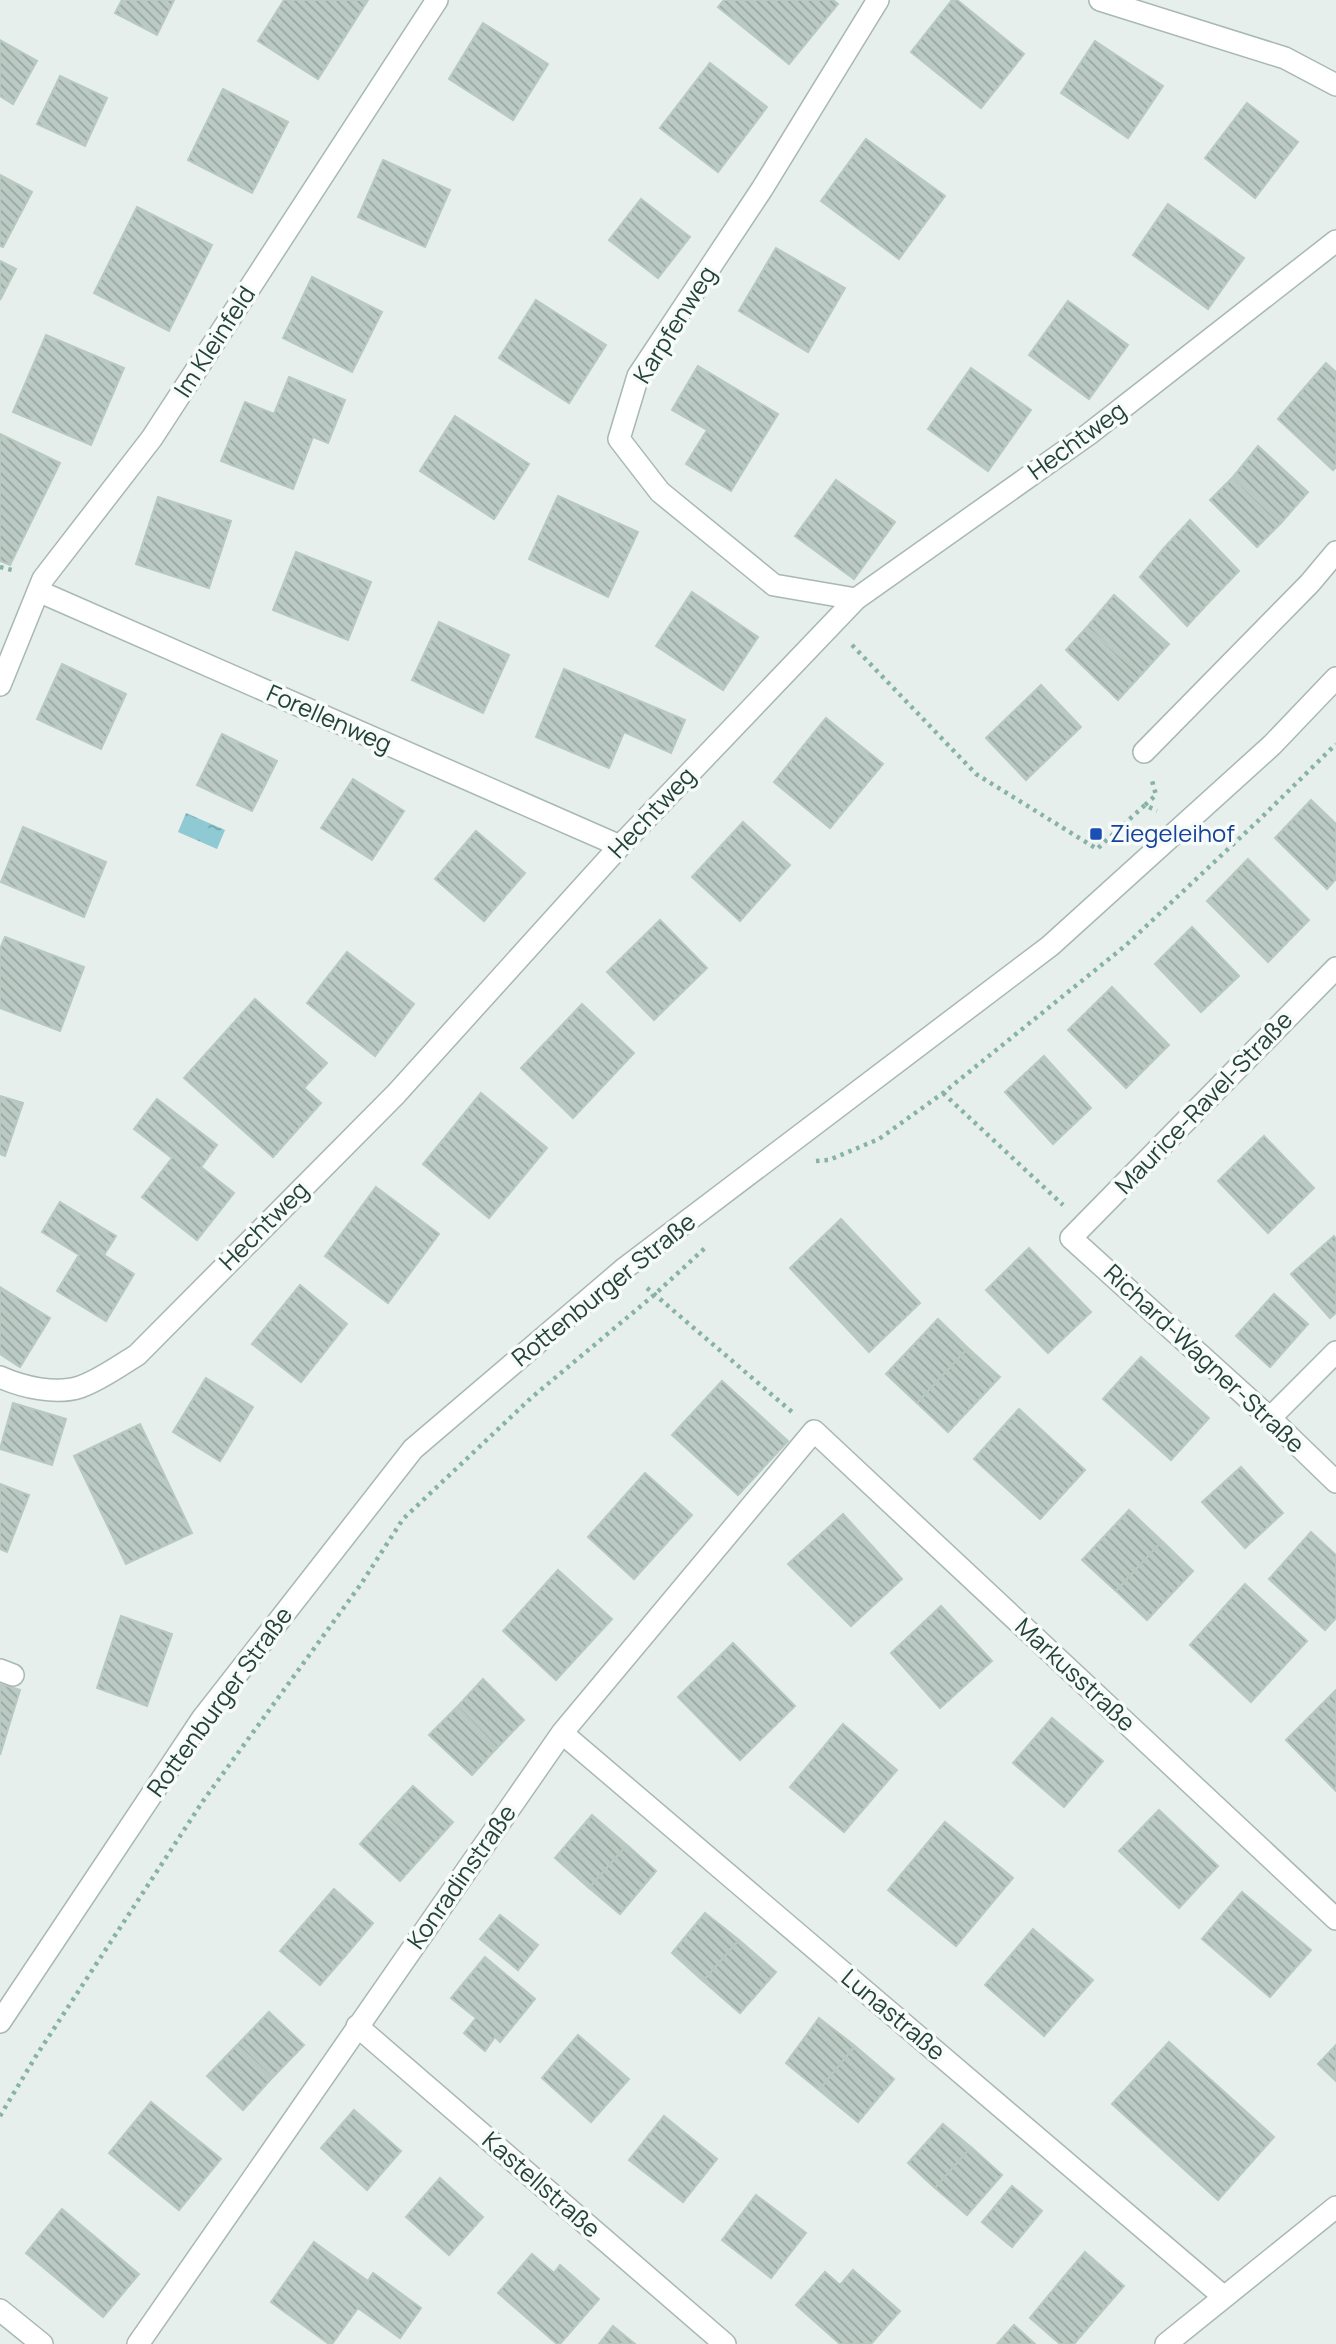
<svg xmlns="http://www.w3.org/2000/svg" width="1336" height="2344" font-family="Manrope,sans-serif">
	<style>
		.water { fill: url(#water-ripples) }
		.building { fill: url(#building-back-hatch); stroke: #b8c9c2; stroke-width: 2 }
		.lines { fill: none; stroke-linecap: round; stroke-linejoin: round }
		.minor-casing { stroke: #a8b8b2; stroke-width: 24 }
		.path { stroke: #86b3a5; stroke-width: 4.5; stroke-dasharray: 3.5 5; stroke-linecap: butt }
		.minor { stroke: #fff; stroke-width: 21 }
		.transit-dot { fill: #1a4fb4; stroke: #f7fbf9; stroke-width: 2.5 }
		.labels { text-anchor: middle; stroke-width: 7; stroke-linejoin: round; paint-order: stroke }
		.street-label { font-size: 24px; fill: #24423a; stroke: #f7fbf9 }
		.transit-label { font-size: 24px; fill: #164399; stroke: #f7fbf9; text-anchor: start }
	</style>
	<defs>
		<pattern id="water-ripples" width="26" height="14" patternUnits="userSpaceOnUse" patternTransform="scale(1.75)"><rect width="26" height="14" fill="#8ec9d4"/><path d="M2 4q2-2 4 0t4 0M15 11q2-2 4 0t4 0" fill="none" stroke="#74a5ad"/></pattern>
		<pattern id="building-back-hatch" width="6" height="6" patternUnits="userSpaceOnUse" patternTransform="scale(1.75)"><rect width="6" height="6" fill="#bbcac4"/><path d="M-1 5l2 2M0 0l6 6M5-1l2 2" fill="none" stroke="#98a6a0"/></pattern>
	</defs>
	<rect width="100%" height="100%" fill="#e6efeb"/>
	<!-- water -->
	<path class="water" d="M186 813 225 830 217 849 178 832Z"/>
	<!-- building -->
	<path class="building" d="M122 0H174L157 35 115 13Z
		M284 0H368L318 79 258 41Z
		M724 0H833L838 4 789 64 718 7Z
		M952 0H957L1024 54 981 108 911 52Z
		M483 23 548 64 513 120 449 79Z
		M0 40 37 61 13 104 0 96Z
		M1095 41 1163 86 1128 138 1061 93Z
		M710 63 767 107 718 172 660 128Z
		M60 76 107 98 85 146 37 124Z
		M223 89 288 122 252 193 188 160Z
		M1247 103 1298 142 1255 198 1205 158Z
		M866 139 945 196 899 259 821 201Z
		M383 160 450 190 425 247 358 217Z
		M0 175 32 192 3 247 0 246Z
		M641 199 690 237 658 278 609 240Z
		M1168 204 1244 258 1208 309 1133 255Z
		M137 207 212 245 169 331 94 293Z
		M776 248 845 288 808 352 739 311Z
		M0 261 16 269 0 300Z
		M312 277 382 312 352 372 283 338Z
		M536 300 606 345 569 403 499 358Z
		M1068 301 1128 345 1089 399 1029 355Z
		M46 335 124 368 91 445 13 412Z
		M1326 363 1336 372V428L1299 394Z
		M698 366 778 414 731 491 686 464 707 430 672 410Z
		M971 368 1031 410 988 471 928 429Z
		M289 377 345 400 328 443 313 437 293 489 221 461 245 402 274 414Z
		M1299 394 1336 428V467L1333 470 1278 419Z
		M455 416 529 464 494 519 420 471Z
		M0 434 60 463 10 565 0 561Z
		M1258 446 1308 492 1281 523 1233 477Z
		M1233 477 1281 523 1257 547 1210 500Z
		M836 480 895 522 854 579 795 536Z
		M558 496 638 532 608 597 529 559Z
		M158 497 231 521 209 588 136 564Z
		M1190 520 1239 571 1212 599 1163 549Z
		M1163 549 1212 599 1187 626 1140 577Z
		M296 552 371 582 348 640 273 610Z
		M692 592 758 637 723 690 656 646Z
		M1114 595 1169 644 1141 675 1087 627Z
		M439 622 509 655 483 713 412 680Z
		M1087 627 1141 675 1118 700 1066 650Z
		M62 664 126 694 101 749 37 719Z
		M564 669 685 720 671 753 624 732 609 768 536 737Z
		M1041 685 1081 727 1026 780 986 738Z
		M826 718 883 764 830 828 774 782Z
		M222 734 277 761 252 811 197 785Z
		M353 779 404 811 372 860 321 828Z
		M1311 800 1336 824V879L1327 889 1275 838Z
		M743 822 790 865 740 921 692 877Z
		M23 827 106 862 84 917 1 882Z
		M476 831 525 873 484 921 435 879Z
		M1248 859 1309 920 1268 962 1207 901Z
		M660 920 707 968 654 1020 607 972Z
		M1192 927 1239 976 1201 1012 1155 964Z
		M5 937 84 967 60 1031 0 1008V949Z
		M347 952 414 1004 375 1056 307 1003Z
		M1112 987 1169 1045 1126 1088 1068 1030Z
		M255 999 327 1063 304 1088 321 1103 273 1157 184 1078Z
		M582 1004 634 1053 573 1118 521 1068Z
		M1044 1056 1091 1108 1053 1144 1005 1092Z
		M481 1093 547 1148 489 1218 423 1164Z
		M0 1096 23 1103 5 1156 0 1154Z
		M157 1099 217 1145 201 1167 234 1193 197 1240 142 1197 172 1158 134 1129Z
		M1264 1136 1314 1188 1268 1233 1218 1181Z
		M376 1187 439 1234 388 1303 325 1256Z
		M60 1202 116 1236 104 1255 134 1274 106 1321 57 1291 79 1255 42 1232Z
		M841 1219 920 1303 869 1352 790 1268Z
		M1334 1236 1336 1239V1313L1330 1318 1291 1274Z
		M1029 1248 1091 1312 1048 1353 986 1290Z
		M300 1285 347 1324 301 1382 252 1344Z
		M0 1287 50 1318 20 1367 0 1354Z
		M1274 1294 1308 1324 1270 1367 1236 1336Z
		M938 1319 968 1348 917 1403 886 1374Z
		M968 1348 1000 1377 948 1432 917 1403Z
		M1141 1357 1209 1418 1171 1460 1103 1399Z
		M206 1378 253 1407 220 1461 173 1432Z
		M722 1381 788 1441 738 1495 672 1435Z
		M13 1403 66 1419 52 1465 0 1449Z
		M1019 1409 1085 1470 1040 1519 974 1459Z
		M140 1424 192 1533 126 1564 74 1456Z
		M1241 1467 1283 1513 1245 1548 1202 1502Z
		M645 1473 692 1515 634 1579 588 1537Z
		M0 1484 29 1495 7 1552 0 1549Z
		M1129 1510 1162 1541 1116 1591 1082 1560Z
		M843 1514 902 1579 851 1626 788 1564Z
		M1311 1532 1336 1555V1618L1325 1630 1269 1579Z
		M1162 1541 1193 1571 1147 1620 1116 1591Z
		M558 1570 612 1619 556 1680 503 1631Z
		M1245 1584 1307 1641 1251 1702 1190 1645Z
		M941 1606 992 1661 940 1708 891 1653Z
		M121 1616 172 1634 147 1706 97 1688Z
		M733 1643 795 1706 740 1760 678 1697Z
		M483 1679 524 1720 497 1748 457 1707Z
		M0 1684 20 1690 0 1755Z
		M1336 1690V1791L1286 1740Z
		M457 1707 497 1748 472 1775 429 1735Z
		M1052 1718 1103 1761 1064 1807 1013 1763Z
		M843 1724 897 1770 844 1832 790 1787Z
		M413 1786 453 1822 427 1851 387 1814Z
		M1159 1810 1218 1866 1179 1908 1119 1851Z
		M387 1814 427 1851 400 1881 360 1844Z
		M592 1815 627 1845 589 1888 555 1858Z
		M945 1822 1013 1878 956 1946 888 1890Z
		M627 1845 656 1871 620 1914 589 1888Z
		M334 1889 373 1923 346 1955 307 1920Z
		M1242 1892 1311 1950 1270 1997 1202 1939Z
		M705 1913 739 1940 703 1981 672 1953Z
		M500 1915 538 1945 518 1970 480 1939Z
		M307 1920 346 1955 320 1985 280 1951Z
		M1033 1929 1093 1980 1044 2036 985 1985Z
		M739 1940 776 1972 740 2013 703 1981Z
		M485 1957 535 1999 500 2042 495 2037 485 2051 464 2033 476 2018 451 1998Z
		M269 2012 304 2045 272 2078 237 2045Z
		M819 2018 855 2046 819 2090 786 2063Z
		M578 2035 629 2079 591 2122 542 2078Z
		M1169 2042 1274 2137 1218 2200 1112 2104Z
		M237 2045 272 2078 243 2110 207 2076Z
		M1336 2045V2081L1318 2064Z
		M855 2046 894 2079 858 2122 819 2090Z
		M151 2102 221 2159 179 2210 109 2153Z
		M354 2110 401 2151 367 2190 321 2148Z
		M664 2116 717 2159 683 2202 629 2160Z
		M943 2124 971 2147 935 2188 908 2163Z
		M971 2147 1002 2175 967 2215 935 2188Z
		M440 2178 483 2217 449 2255 406 2217Z
		M1012 2186 1042 2211 1012 2247 982 2222Z
		M756 2195 806 2233 771 2278 722 2240Z
		M62 2209 139 2274 103 2317 26 2253Z
		M314 2242 368 2281 373 2273 421 2308 400 2338 358 2308 332 2344H329L271 2302Z
		M1085 2252 1124 2286 1097 2317 1058 2284Z
		M532 2254 554 2273 560 2265 599 2299 560 2344H557L498 2293Z
		M853 2270 900 2311 871 2344H840L796 2305 825 2272 840 2285Z
		M1058 2284 1097 2317 1074 2344H1060L1030 2318Z
		M1014 2325 1035 2344H997Z
		M613 2326 635 2344H599Z"/>
	<g class="lines">
		<!-- minor casing -->
		<g class="minor-casing">
			<path id="minor" d="M1100 0 1285 58 1336 85
				M38 591 620 846
				M856 599 774 585 660 492 619 439 638 376 762 189 878 0
				M0 685 43 579 152 438 437 0
				M1144 752 1310 583 1336 552
				M1336 968 1071 1238 1270 1418 1336 1482
				M0 1377C22 1387 56 1395 80 1387 100 1380 119 1366 137 1355L396 1094 620 846 856 599 1089 434 1336 241
				M1270 1418 1336 1352
				M0 1670 13 1675
				M562 1733 1224 2297
				M0 2022 202 1719 413 1449 625 1268 1050 946 1272 745 1336 678
				M357 2026 725 2344
				M0 2310 42 2344
				M138 2344 562 1733 814 1431 1336 1919
				M1166 2344 1336 2207"/>
		</g>
		<!-- path -->
		<path class="path" d="M0 567 16 571
			M852 645 976 774 1097 849 1145 805 1157 811
			M1145 805 1156 795 1151 777
			M943 1093 1063 1205
			M816 1161 829 1160 879 1139 943 1093 1125 946 1260 819 1336 744
			M647 1288 792 1412
			M0 2116 36 2056 203 1801 361 1584 403 1519 531 1398 654 1295 705 1248"/>
		<!-- minor -->
		<use href="#minor" class="minor"/>
	</g>
	<!-- markers -->
	<rect class="transit-dot" x="1089" y="827" width="14" height="14" rx="3.5"/>
	<g class="labels">
		<!-- street labels -->
		<g class="street-label">
			<text transform="translate(675 325) rotate(-58)" y="8">Karpfenweg</text>
			<text transform="translate(215 342) rotate(-57)" y="8">Im Kleinfeld</text>
			<text transform="translate(1077 441) rotate(-36)" y="8">Hechtweg</text>
			<text transform="translate(329 719) rotate(24)" y="8">Forellenweg</text>
			<text transform="translate(652 813) rotate(-47)" y="8">Hechtweg</text>
			<text transform="translate(1204 1103) rotate(-46)" y="8">Maurice-Ravel-Straße</text>
			<text transform="translate(264 1226) rotate(-45)" y="8">Hechtweg</text>
			<text transform="translate(604 1290) rotate(-39)" y="8">Rottenburger Straße</text>
			<text transform="translate(1204 1359) rotate(43)" y="8">Richard-Wagner-Straße</text>
			<text transform="translate(1075 1675) rotate(43)" y="8">Markusstraße</text>
			<text transform="translate(220 1702) rotate(-54)" y="8">Rottenburger Straße</text>
			<text transform="translate(462 1877) rotate(-55)" y="8">Konradinstraße</text>
			<text transform="translate(893 2015) rotate(40)" y="8">Lunastraße</text>
			<text transform="translate(541 2185) rotate(41)" y="8">Kastellstraße</text>
		</g>
		<!-- transit labels -->
		<g class="transit-label">
			<text x="1110" y="842">Ziegeleihof</text>
		</g>
	</g>
</svg>
